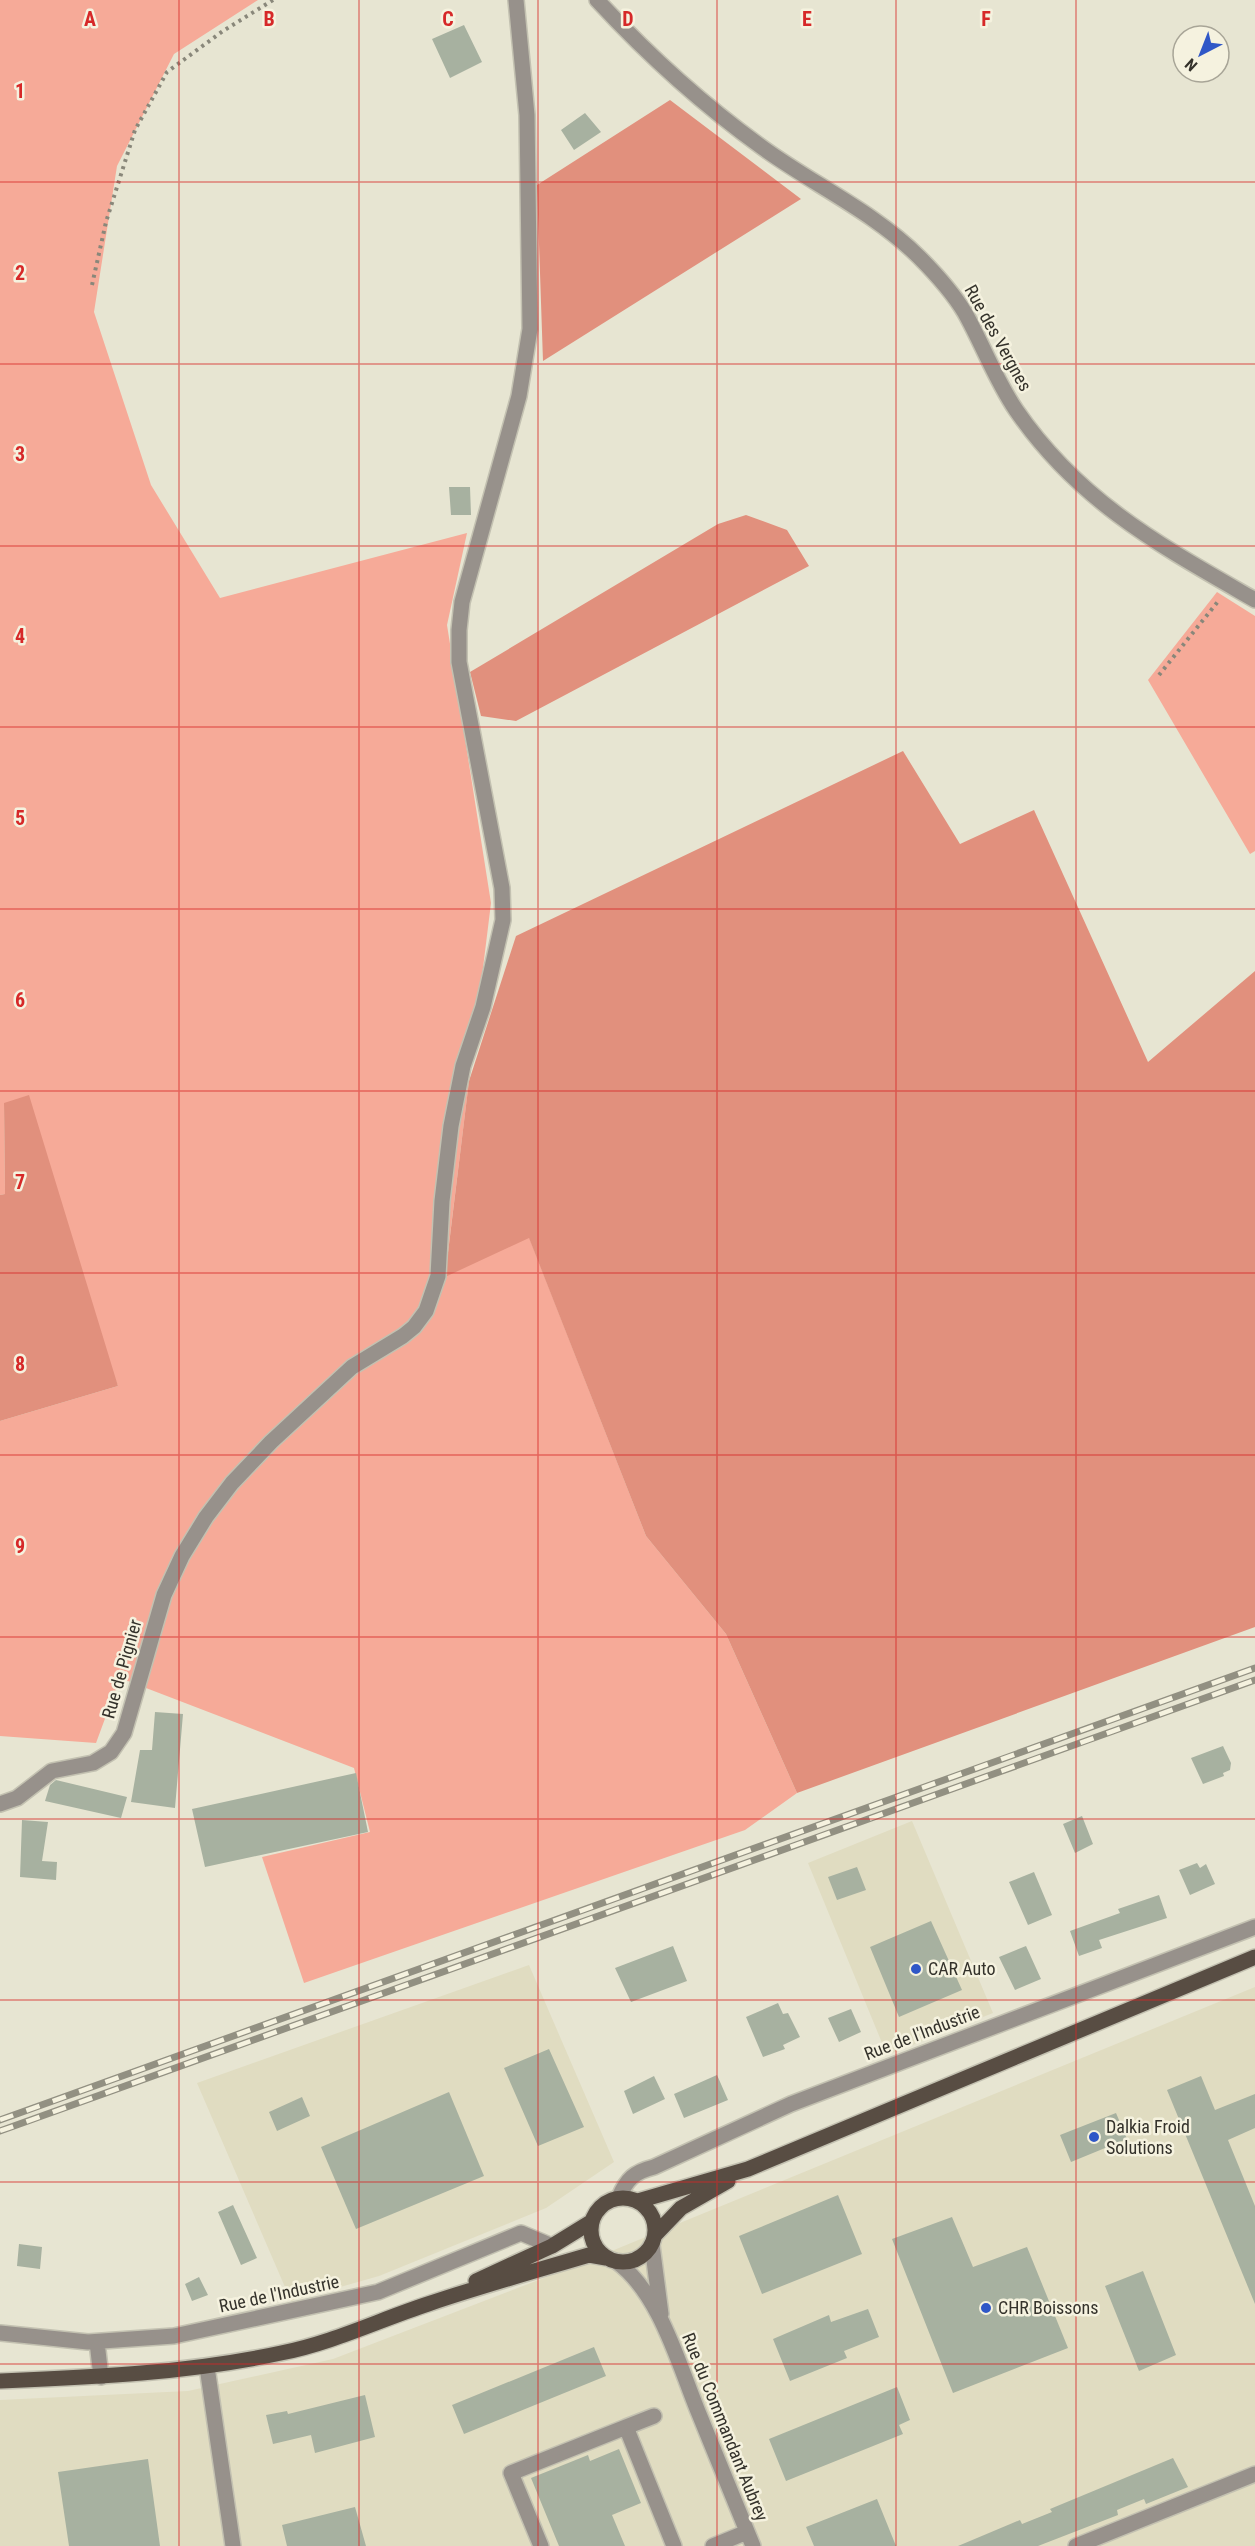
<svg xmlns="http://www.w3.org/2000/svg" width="1255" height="2546" font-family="'Roboto Condensed',sans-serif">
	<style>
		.built { fill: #e0dcc1 }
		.green { fill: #f6aa98 }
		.forest { fill: #e1907d }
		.building { fill: #a7b1a0 }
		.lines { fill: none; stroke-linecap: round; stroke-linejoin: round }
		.minor-casing { stroke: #c3c1b1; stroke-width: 18 }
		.major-casing { stroke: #c3c1b1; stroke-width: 18 }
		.path { stroke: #89877a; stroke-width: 4; stroke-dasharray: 3 4.5; stroke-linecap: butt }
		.minor { stroke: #97918b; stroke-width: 15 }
		.major { stroke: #584d43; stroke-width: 15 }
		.rail-casing { stroke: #929082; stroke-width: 7 }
		.rail { stroke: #f5f2df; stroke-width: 4.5; stroke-dasharray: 14; stroke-linecap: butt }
		.grid { fill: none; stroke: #d62828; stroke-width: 1.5; stroke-opacity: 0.55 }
		.poi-dot { fill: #2f57c7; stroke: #f5f2df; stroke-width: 2 }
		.labels { text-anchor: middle; stroke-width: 5; stroke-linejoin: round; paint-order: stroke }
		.street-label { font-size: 18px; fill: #34322b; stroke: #f5f2df }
		.poi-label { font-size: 18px; fill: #34322b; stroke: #f5f2df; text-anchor: start }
		.grid-label { font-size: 20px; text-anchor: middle; font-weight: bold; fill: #d62828; stroke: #f5f2df; stroke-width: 5; stroke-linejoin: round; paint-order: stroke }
	</style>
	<rect width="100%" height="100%" fill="#e7e5d2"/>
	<!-- built -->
	<path class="built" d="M912 1821 993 2013 887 2055 808 1863Z
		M529 1965 614 2162 546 2208 379 2276 291 2301 197 2083Z
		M1255 1987V2546H0V2400L188 2391 333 2359 575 2266Z"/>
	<!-- green -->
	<path class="green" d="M0 0H258L174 54 117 166 94 312 151 485 220 598 467 533 447 625 491 903 445 1276 529 1237 646 1536 726 1634 797 1793 745 1830 304 1983 262 1857 370 1832 354 1768 120 1678 96 1743 0 1736V1421L118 1386 4 1104 5 1194 0 1195Z
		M1217 592 1255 616V851L1250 854 1148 680Z"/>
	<!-- forest -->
	<path class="forest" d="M670 100 801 199 543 361 537 185Z
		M746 515 787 530 809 566 516 721 481 716 470 672 718 524Z
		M903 751 960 844 1034 810 1148 1062 1255 971V1627L797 1793 726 1634 646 1536 529 1238 445 1277 469 1081 516 936Z
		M29 1095 118 1386 0 1421V1195L5 1194 4 1103Z"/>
	<!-- building -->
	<path class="building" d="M464 25 482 62 450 78 432 39Z
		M585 113 601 132 574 150 561 130Z
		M449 487H470L471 515H451Z
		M155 1712 183 1714 175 1808 131 1802 140 1750H152Z
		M1223 1746 1231 1763 1230 1770 1223 1773 1224 1776 1203 1784 1191 1758Z
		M356 1773 368 1832 205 1867 192 1809Z
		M56 1780 127 1797 121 1818 45 1801 50 1785Z
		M1082 1816 1093 1844 1075 1853 1063 1824Z
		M22 1820 48 1822 42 1861 57 1862 56 1880 20 1877Z
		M1197 1863 1200 1868 1206 1864 1215 1884 1190 1895 1179 1870Z
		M857 1867 866 1890 837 1900 828 1877Z
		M1034 1872 1052 1915 1028 1925 1009 1882Z
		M1159 1895 1167 1918 1099 1940 1102 1948 1079 1956 1070 1931 1120 1913 1118 1909Z
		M931 1921 962 1990 899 2017 870 1947Z
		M673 1946 687 1981 631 2002 615 1968Z
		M1026 1946 1041 1979 1015 1990 999 1957Z
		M778 2003 783 2014 788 2013 800 2037 783 2045 785 2049 763 2057 746 2017Z
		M851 2009 861 2032 839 2042 828 2018Z
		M549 2049 584 2127 538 2146 504 2068Z
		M717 2075 728 2100 684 2118 674 2094Z
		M654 2076 665 2099 633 2114 624 2091Z
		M1201 2076 1215 2110 1255 2094V2128L1228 2140 1255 2206V2304L1167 2090Z
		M449 2092 484 2176 356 2229 321 2147Z
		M302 2097 310 2116 277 2131 269 2112Z
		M1116 2113 1127 2139 1071 2162 1060 2135Z
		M838 2195 862 2254 762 2294 739 2236Z
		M233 2205 257 2258 241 2265 218 2212Z
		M952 2217 973 2267 1027 2247 1068 2348 953 2393 892 2239Z
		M19 2244 42 2247 40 2269 17 2266Z
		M1143 2271 1176 2355 1139 2371 1105 2286Z
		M199 2277 208 2295 192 2301 185 2284Z
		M868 2309 879 2337 844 2351 847 2358 790 2381 773 2339 829 2315 831 2322Z
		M594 2347 606 2376 464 2434 452 2405Z
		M897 2387 910 2420 899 2425 903 2434 786 2481 769 2439Z
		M365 2395 375 2437 315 2453 311 2435 273 2444 266 2415 287 2411 288 2414Z
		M619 2449 641 2503 612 2515 625 2546H559L531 2478 588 2455 590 2461Z
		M1173 2458 1188 2487 1146 2504 1144 2499 1117 2510 1118 2515 1038 2546H958L1020 2520 1022 2524 1052 2512 1050 2509Z
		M148 2459 160 2546H69L58 2472Z
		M877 2499 896 2546H814L806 2527Z
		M355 2507 366 2546H287L282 2525Z"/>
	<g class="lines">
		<!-- minor casing -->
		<g class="minor-casing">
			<path id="minor" d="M597 0C647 54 703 105 763 148 814 185 874 212 919 257 936 274 953 293 965 313 983 345 995 379 1016 410 1079 502 1161 546 1255 600
				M0 1804 17 1798 52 1771 93 1763 111 1752 124 1733 164 1595 182 1556 206 1517 232 1483 271 1442 352 1367 403 1336 414 1327 426 1311 438 1276 442 1201 451 1126 463 1066 483 1007 503 920 502 888 459 662V630L462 602 519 396 530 329 527 115 516 0
				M619 2197C627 2179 634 2172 654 2167L791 2104 1255 1927
				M652 2245 661 2314
				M617 2262C659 2293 678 2362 697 2409 716 2455 734 2500 753 2546
				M0 2333 88 2342 174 2336 378 2292 521 2233 552 2246
				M97 2342 101 2377
				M207 2367 233 2546
				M626 2427 654 2416
				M541 2546 511 2473 626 2427 674 2546
				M713 2546 747 2532
				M1076 2546 1255 2474"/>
		</g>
		<!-- major casing -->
		<g class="major-casing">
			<path id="major" d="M591 2230a32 32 0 1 1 64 0a32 32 0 1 1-64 0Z
				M638 2201 748 2169 1255 1957
				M655 2235 681 2208 728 2181
				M476 2281 552 2246 591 2222
				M0 2381C94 2377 189 2373 281 2353 332 2343 379 2320 428 2304 481 2286 535 2271 589 2255L606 2258"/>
		</g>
		<!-- path -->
		<path class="path" d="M92 285 106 222 135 130 167 72 223 31 273 0
			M1159 675 1220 599"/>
		<!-- minor -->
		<use href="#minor" class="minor"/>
		<!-- major -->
		<use href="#major" class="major"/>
		<!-- rail casing -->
		<g class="rail-casing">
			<path id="rail" d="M0 2120 1255 1668
				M0 2131 1255 1680"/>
		</g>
		<!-- rail -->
		<use href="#rail" class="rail"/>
	</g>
	<!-- grid -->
	<path class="grid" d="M179 0V2546M359 0V2546M538 0V2546M717 0V2546M896 0V2546M1076 0V2546M0 182H1255M0 364H1255M0 546H1255M0 727H1255M0 909H1255M0 1091H1255M0 1273H1255M0 1455H1255M0 1637H1255M0 1819H1255M0 2000H1255M0 2182H1255M0 2364H1255"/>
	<!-- markers -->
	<g class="poi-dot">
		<circle cx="916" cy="1969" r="6"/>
		<circle cx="1094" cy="2137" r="6"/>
		<circle cx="986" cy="2308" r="6"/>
	</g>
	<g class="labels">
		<!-- street labels -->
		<g class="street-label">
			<text transform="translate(998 338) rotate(61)" y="6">Rue des Vergnes</text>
			<text transform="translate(122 1669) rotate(-74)" y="6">Rue de Pignier</text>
			<text transform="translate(922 2033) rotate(-21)" y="6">Rue de l'Industrie</text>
			<text transform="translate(279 2294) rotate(-12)" y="6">Rue de l'Industrie</text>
			<text transform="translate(725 2427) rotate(68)" y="6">Rue du Commandant Aubrey</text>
		</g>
		<!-- poi labels -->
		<g class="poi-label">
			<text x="928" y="1975">CAR Auto</text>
			<text x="1106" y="2133">Dalkia Froid<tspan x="1106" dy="21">Solutions</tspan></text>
			<text x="998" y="2314">CHR Boissons</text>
		</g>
	</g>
	<g class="grid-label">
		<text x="90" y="26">A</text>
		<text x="269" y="26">B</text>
		<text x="448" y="26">C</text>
		<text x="628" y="26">D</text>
		<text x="807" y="26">E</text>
		<text x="986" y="26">F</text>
		<text x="20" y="98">1</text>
		<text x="20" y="280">2</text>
		<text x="20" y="461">3</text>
		<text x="20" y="643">4</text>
		<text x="20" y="825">5</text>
		<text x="20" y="1007">6</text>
		<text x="20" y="1189">7</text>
		<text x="20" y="1371">8</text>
		<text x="20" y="1553">9</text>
	</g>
	<!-- north arrow -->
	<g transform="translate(1201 54) rotate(222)"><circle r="28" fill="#f5f2df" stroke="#a8a597" stroke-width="1.5"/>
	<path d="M0-4.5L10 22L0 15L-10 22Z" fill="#2f57c7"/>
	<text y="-9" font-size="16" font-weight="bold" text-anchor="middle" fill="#34322b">N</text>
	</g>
</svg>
